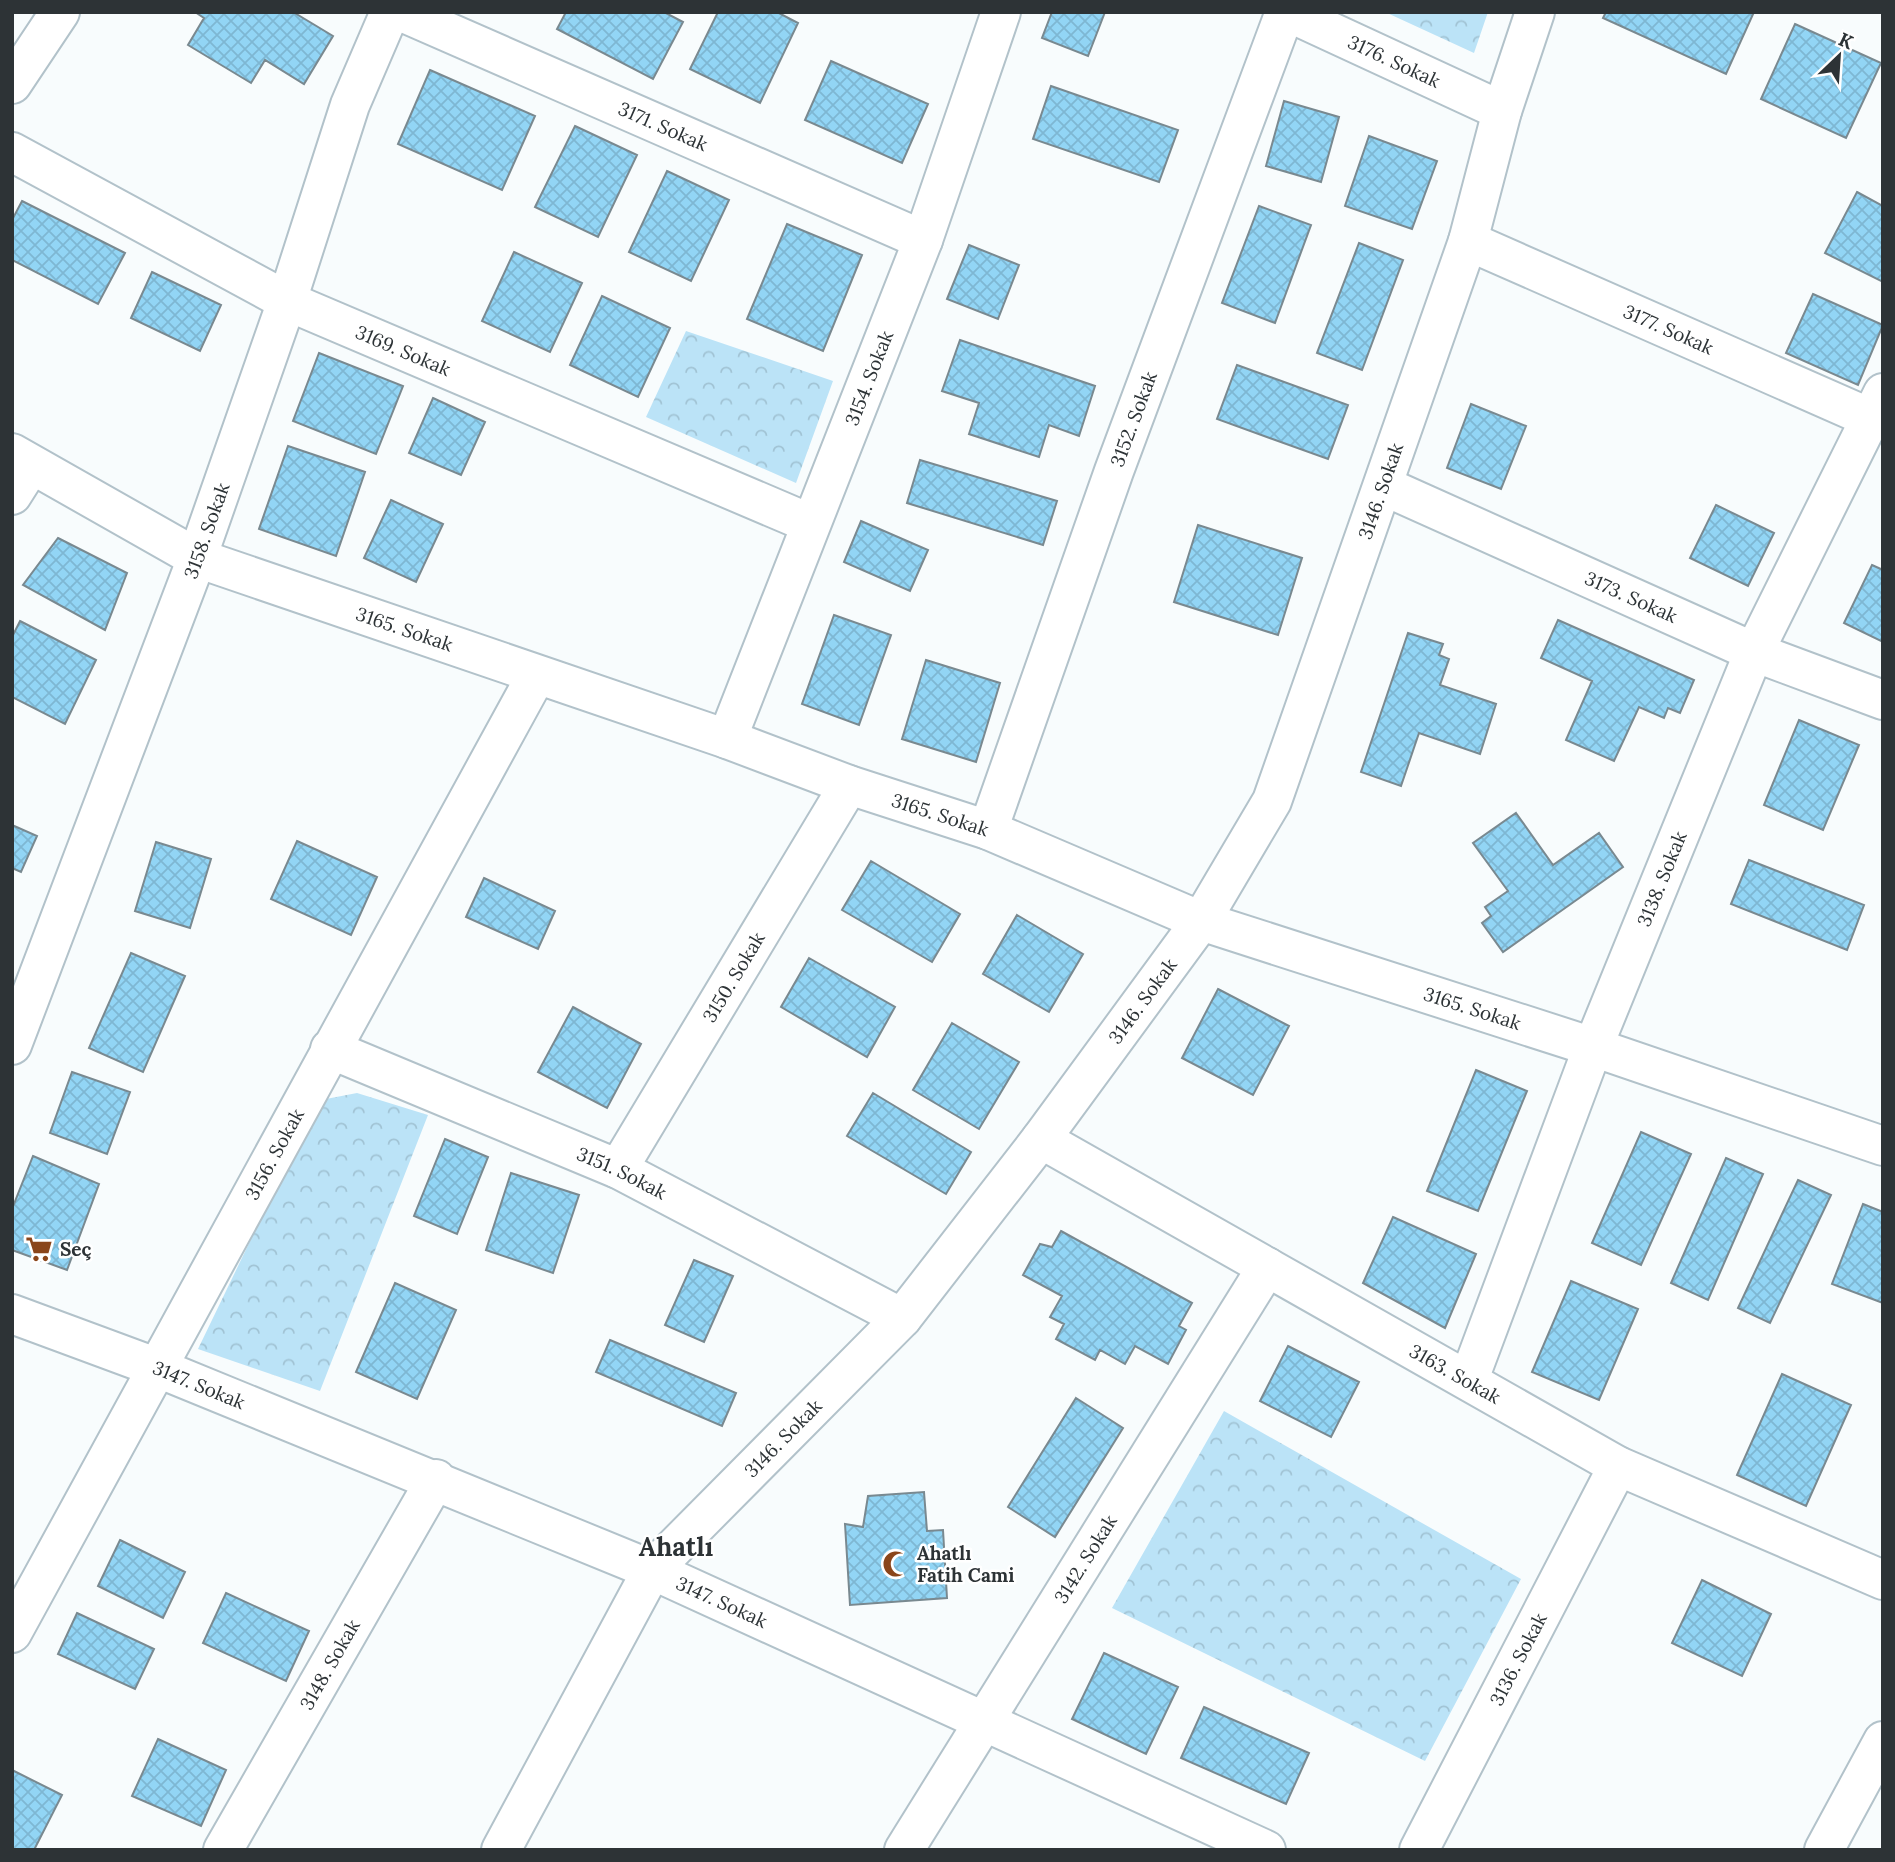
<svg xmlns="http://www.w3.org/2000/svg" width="1895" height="1862" font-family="Lora,serif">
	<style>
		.park { fill: url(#park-crowns) }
		.building { fill: url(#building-cross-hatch); stroke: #798990; stroke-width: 2 }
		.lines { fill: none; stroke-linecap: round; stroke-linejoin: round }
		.street-casing { stroke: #b2c2ca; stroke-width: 42 }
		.street { stroke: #fff; stroke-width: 38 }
		.labels { text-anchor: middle; stroke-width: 5; stroke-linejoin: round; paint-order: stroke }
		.street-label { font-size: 19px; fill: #2d3336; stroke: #fff }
		.poi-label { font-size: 19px; font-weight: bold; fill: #2d3336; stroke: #fff; text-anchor: start }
		.district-label { font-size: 26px; font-weight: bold; fill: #2d3336; stroke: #fff }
	</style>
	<defs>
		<pattern id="park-crowns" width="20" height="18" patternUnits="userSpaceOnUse" patternTransform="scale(1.75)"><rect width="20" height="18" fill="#bbe3f7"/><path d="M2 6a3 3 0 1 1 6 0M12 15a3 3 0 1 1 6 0" fill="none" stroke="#a1c3d4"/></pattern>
		<pattern id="building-cross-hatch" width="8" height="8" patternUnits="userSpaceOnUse" patternTransform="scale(1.75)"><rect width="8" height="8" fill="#92d5f5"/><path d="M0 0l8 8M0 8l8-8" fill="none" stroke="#7eb7d3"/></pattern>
	</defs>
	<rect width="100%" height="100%" fill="#f8fcfd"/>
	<!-- park -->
	<path class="park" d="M1385 12H1488L1474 53Z
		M686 331 833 381 796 483 646 417Z
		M357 1093 428 1115 320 1391 198 1349 308 1121 326 1099Z
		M1224 1411 1521 1579 1425 1761 1112 1608Z"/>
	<!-- building -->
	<path class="building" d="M195 12H293L333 36 304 84 265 60 251 83 188 45 204 18Z
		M566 12H664L683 22 653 79 557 29Z
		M718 12H777L798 23 760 103 690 69Z
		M1052 12H1105L1088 56 1042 38Z
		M1606 12H1754L1726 74 1603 18Z
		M1795 24 1881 63 1846 138 1761 99Z
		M831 61 928 104 902 163 805 120Z
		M430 70 535 116 502 190 398 144Z
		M1051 86 1178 130 1159 182 1033 139Z
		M1284 101 1339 117 1321 182 1266 166Z
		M575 126 637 155 598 237 535 207Z
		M1369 136 1437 161 1412 229 1345 206Z
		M667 171 729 200 691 281 629 252Z
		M1857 192 1883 206V282L1825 253Z
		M22 201 125 253 98 304 12 260V220Z
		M1259 206 1311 225 1275 323 1222 303Z
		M787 224 862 255 823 351 747 319Z
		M1359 243 1403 260 1362 370 1317 353Z
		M969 245 1019 265 998 319 947 299Z
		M514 252 582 283 550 352 482 321Z
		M152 272 221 305 200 351 131 318Z
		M1813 294 1883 325 1858 385 1786 353Z
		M602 296 670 328 638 397 570 365Z
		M960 340 1095 386 1079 436 1049 425 1039 457 969 434 979 403 942 391Z
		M319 353 403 386 376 454 293 421Z
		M1237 365 1348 405 1328 459 1217 419Z
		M433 398 485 422 461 475 409 453Z
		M1471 404 1526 426 1501 489 1447 468Z
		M288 446 365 472 336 556 259 529Z
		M920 460 1057 501 1043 545 907 503Z
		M391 500 443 524 416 582 364 558Z
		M1716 505 1774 533 1748 586 1690 558Z
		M861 521 928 550 910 591 844 562Z
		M1198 525 1302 558 1278 635 1174 602Z
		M58 538 127 573 105 630 23 585Z
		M1872 565 1883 570V642L1844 623Z
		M834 615 891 635 859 725 802 704Z
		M1558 620 1694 680 1680 713 1668 708 1664 718 1639 707 1614 761 1566 740 1592 681 1541 658Z
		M20 621 96 660 65 724 12 697V637Z
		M1408 633 1443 644 1439 655 1449 659 1440 685 1496 704 1480 754 1419 733 1401 786 1361 772Z
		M926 660 1000 683 976 762 902 739Z
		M1799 720 1859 745 1823 830 1764 805Z
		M1516 813 1553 865 1599 833 1623 867 1503 952 1482 923 1491 916 1485 907 1508 891 1473 843Z
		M12 825 37 836 21 872 12 868Z
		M297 841 377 877 351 935 271 899Z
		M156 842 211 859 190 928 135 911Z
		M1749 860 1864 905 1847 950 1731 904Z
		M871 861 960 914 932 962 842 910Z
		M484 878 555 911 538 949 466 917Z
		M1017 915 1083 954 1049 1012 983 974Z
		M131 953 185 976 143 1072 89 1048Z
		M809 958 895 1007 867 1057 781 1007Z
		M1218 989 1289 1026 1253 1095 1182 1058Z
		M573 1007 641 1044 607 1108 538 1072Z
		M952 1023 1019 1062 979 1129 913 1090Z
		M1476 1070 1527 1091 1478 1211 1427 1191Z
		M72 1072 130 1092 107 1154 50 1133Z
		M873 1093 971 1152 946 1194 847 1136Z
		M1641 1132 1691 1154 1641 1265 1592 1243Z
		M445 1139 488 1157 457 1234 414 1216Z
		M33 1156 99 1184 67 1270 12 1250V1209Z
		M1726 1158 1763 1174 1708 1300 1671 1283Z
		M511 1173 579 1195 553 1273 486 1250Z
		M1798 1180 1831 1195 1770 1323 1738 1308Z
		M1863 1204 1883 1212V1303L1832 1284Z
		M1393 1217 1476 1254 1445 1328 1363 1283Z
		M1061 1231 1192 1303 1179 1326 1186 1330 1168 1364 1135 1346 1125 1364 1100 1350 1095 1360 1056 1339 1064 1324 1050 1317 1062 1296 1023 1275 1040 1244 1052 1247Z
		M694 1260 733 1276 704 1342 665 1325Z
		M1571 1281 1638 1309 1599 1400 1532 1372Z
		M395 1283 456 1310 417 1399 356 1372Z
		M610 1340 736 1393 722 1426 596 1372Z
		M1288 1346 1359 1382 1331 1437 1260 1401Z
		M1782 1374 1851 1405 1806 1506 1737 1475Z
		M1076 1398 1123 1428 1055 1537 1008 1507Z
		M924 1492 927 1531 943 1530 947 1598 850 1605 845 1524 863 1527 868 1496Z
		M120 1540 185 1572 163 1618 98 1586Z
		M1702 1580 1771 1614 1742 1676 1672 1643Z
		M226 1593 309 1631 286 1681 203 1643Z
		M77 1613 154 1649 135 1689 58 1654Z
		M1104 1653 1178 1687 1146 1754 1072 1719Z
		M1204 1707 1309 1753 1286 1804 1181 1758Z
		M158 1739 226 1770 201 1826 132 1796Z
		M12 1770 62 1795 34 1850H12Z"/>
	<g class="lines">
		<!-- street casing -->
		<g class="street-casing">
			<g id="street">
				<path id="s1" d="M402 12 923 240"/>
				<path id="s2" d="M1288 12 1502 111"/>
				<path d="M12 84 60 12"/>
				<path id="s3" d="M12 152 287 301 809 523"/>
				<path id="s4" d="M1468 241 1870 418"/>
				<path id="s5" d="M12 453 197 558 727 739 849 785 988 830 1201 921 1593 1047 1883 1146"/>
				<path id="s6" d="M1384 486 1754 652 1883 700"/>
				<path d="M12 495 31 465"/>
				<path id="s7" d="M727 739 923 240 1001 12"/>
				<path id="s8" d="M988 830 1114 471 1285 12"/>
				<path id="s9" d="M12 1045 197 558 287 301 350 105 390 12"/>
				<path id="s10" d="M330 1049 618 1169 902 1318"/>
				<path id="s11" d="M1041 1139 1618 1466 1883 1580"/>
				<path id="s12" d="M618 1169 849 785"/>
				<path id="s13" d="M12 1314 158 1368 652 1570 1266 1850"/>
				<path id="s14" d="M1469 1379 1593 1047 1754 652 1883 393"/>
				<path id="s15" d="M12 1633 536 676"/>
				<path id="s16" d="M223 1850 436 1479"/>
				<path id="s17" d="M501 1850 652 1570 902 1318 1041 1139 1201 921 1272 801 1468 241 1502 111 1535 12"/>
				<path id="s18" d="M904 1850 1267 1267"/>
				<path id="s19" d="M1419 1850 1618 1466"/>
				<path d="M1824 1850 1883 1741"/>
			</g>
		</g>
		<!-- street -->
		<use href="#street" class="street"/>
	</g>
	<!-- icons -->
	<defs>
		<g id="supermarket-bare" transform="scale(2.1)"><path d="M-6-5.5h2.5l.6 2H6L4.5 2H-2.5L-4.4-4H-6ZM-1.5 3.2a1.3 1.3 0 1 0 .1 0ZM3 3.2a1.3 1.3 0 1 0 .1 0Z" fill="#8a451a" stroke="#fff" stroke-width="2.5" paint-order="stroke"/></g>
		<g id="mosque-bare" transform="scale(2.1)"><path d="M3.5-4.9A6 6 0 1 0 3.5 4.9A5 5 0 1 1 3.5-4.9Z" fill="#8a451a" stroke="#fff" stroke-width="2.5" paint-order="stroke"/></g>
	</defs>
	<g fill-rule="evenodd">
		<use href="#supermarket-bare" x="39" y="1249"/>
		<use href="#mosque-bare" x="896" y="1564"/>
	</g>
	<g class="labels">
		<!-- street labels -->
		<g class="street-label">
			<text dy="7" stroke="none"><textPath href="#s2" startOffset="117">3176. Sokak</textPath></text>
			<text dy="7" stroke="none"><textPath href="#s1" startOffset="285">3171. Sokak</textPath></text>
			<text dy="7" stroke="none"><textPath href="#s4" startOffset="219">3177. Sokak</textPath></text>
			<text dy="7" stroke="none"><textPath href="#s3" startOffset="439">3169. Sokak</textPath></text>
			<text dy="7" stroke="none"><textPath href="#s7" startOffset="388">3154. Sokak</textPath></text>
			<text dy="7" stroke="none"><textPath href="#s8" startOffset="436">3152. Sokak</textPath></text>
			<text dy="7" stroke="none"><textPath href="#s17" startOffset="1638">3146. Sokak</textPath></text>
			<text dy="7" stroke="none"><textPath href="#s9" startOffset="550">3158. Sokak</textPath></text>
			<text dy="7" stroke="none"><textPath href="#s6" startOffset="271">3173. Sokak</textPath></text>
			<text dy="7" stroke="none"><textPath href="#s5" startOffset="432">3165. Sokak</textPath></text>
			<text dy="7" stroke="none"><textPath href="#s5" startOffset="999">3165. Sokak</textPath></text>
			<text dy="7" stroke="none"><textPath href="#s14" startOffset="536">3138. Sokak</textPath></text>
			<text dy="7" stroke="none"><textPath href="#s12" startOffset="224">3150. Sokak</textPath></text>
			<text dy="7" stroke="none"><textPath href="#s17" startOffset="1071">3146. Sokak</textPath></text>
			<text dy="7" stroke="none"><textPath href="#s5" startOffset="1566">3165. Sokak</textPath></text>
			<text dy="7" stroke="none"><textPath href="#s15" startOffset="546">3156. Sokak</textPath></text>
			<text dy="7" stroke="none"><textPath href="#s10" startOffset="317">3151. Sokak</textPath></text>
			<text dy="7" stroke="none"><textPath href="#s11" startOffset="476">3163. Sokak</textPath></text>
			<text dy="7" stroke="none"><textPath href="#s13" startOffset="200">3147. Sokak</textPath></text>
			<text dy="7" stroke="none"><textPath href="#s17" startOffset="504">3146. Sokak</textPath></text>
			<text dy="7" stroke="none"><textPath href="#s18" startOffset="343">3142. Sokak</textPath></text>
			<text dy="7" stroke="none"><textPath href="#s13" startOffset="766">3147. Sokak</textPath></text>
			<text dy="7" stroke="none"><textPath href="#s19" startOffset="215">3136. Sokak</textPath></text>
			<text dy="7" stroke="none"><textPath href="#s16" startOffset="214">3148. Sokak</textPath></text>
		</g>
		<!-- poi labels -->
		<g class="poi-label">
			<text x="60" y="1256">Seç</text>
			<text x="917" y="1560">Ahatlı<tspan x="917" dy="22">Fatih Cami</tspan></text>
		</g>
		<!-- district labels -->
		<g class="district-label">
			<text x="676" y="1556">Ahatlı</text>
		</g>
	</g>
	<!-- border -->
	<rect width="1895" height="1862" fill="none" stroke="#2d3336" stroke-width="28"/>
	<!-- north arrow -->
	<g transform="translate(1839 56) rotate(25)" stroke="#ffffff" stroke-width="5" paint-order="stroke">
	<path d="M0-5L12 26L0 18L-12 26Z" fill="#2d3336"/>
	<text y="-10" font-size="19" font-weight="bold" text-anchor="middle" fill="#2d3336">K</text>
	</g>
</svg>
